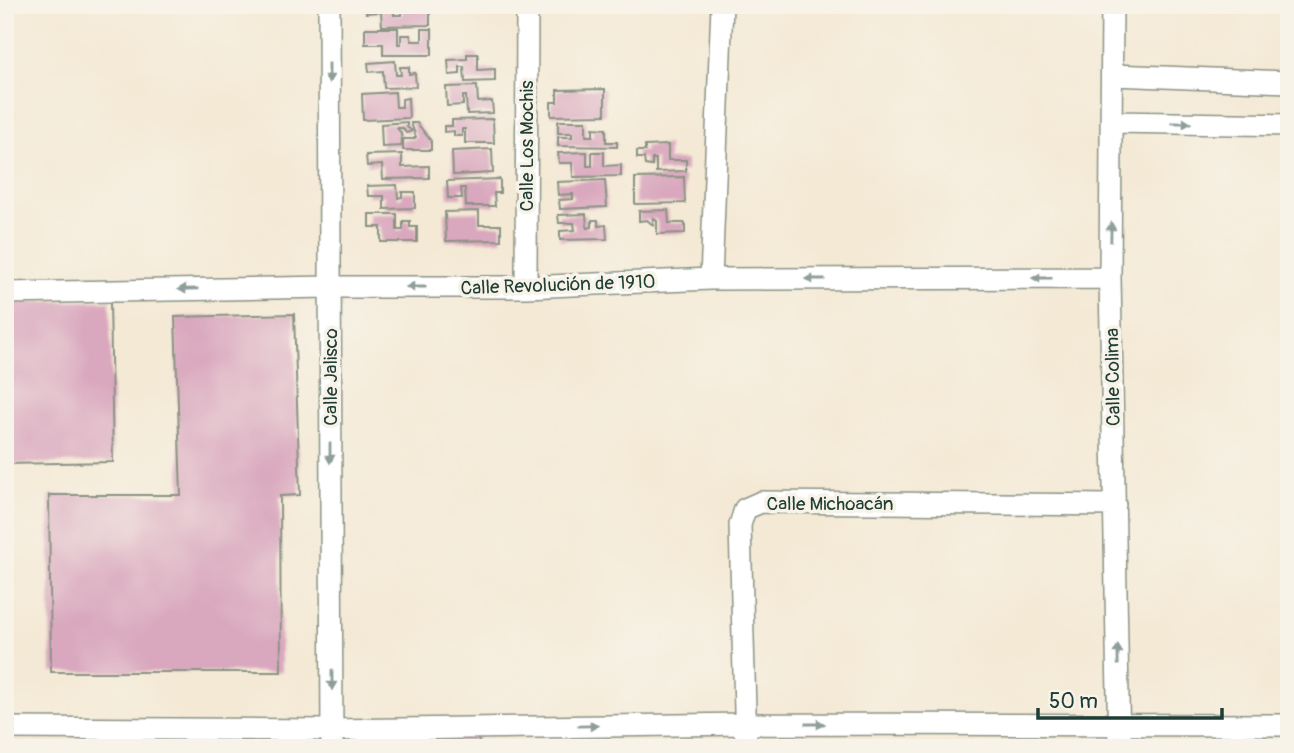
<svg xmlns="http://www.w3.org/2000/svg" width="1294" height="753" font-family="Pangolin,sans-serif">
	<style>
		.building { fill: #d9a7be }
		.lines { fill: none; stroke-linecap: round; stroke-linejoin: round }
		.minor-casing { stroke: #8a9384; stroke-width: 24 }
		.minor { stroke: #fff; stroke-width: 21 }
		.oneway { fill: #8f9e9a }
		.labels { text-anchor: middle; stroke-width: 7; stroke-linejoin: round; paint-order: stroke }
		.street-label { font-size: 19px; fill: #1f3d34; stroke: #f7f3e8 }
	</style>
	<rect width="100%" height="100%" fill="#f7f3e8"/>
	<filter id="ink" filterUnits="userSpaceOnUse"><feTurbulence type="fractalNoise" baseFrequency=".0143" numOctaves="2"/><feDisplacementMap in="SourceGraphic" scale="14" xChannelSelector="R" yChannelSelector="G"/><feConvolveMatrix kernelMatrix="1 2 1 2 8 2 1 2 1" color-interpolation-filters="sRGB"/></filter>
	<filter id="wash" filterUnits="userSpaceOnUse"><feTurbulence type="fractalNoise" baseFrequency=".00686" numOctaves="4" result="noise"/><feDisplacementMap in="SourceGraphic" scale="28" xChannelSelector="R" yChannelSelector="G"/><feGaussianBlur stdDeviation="1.57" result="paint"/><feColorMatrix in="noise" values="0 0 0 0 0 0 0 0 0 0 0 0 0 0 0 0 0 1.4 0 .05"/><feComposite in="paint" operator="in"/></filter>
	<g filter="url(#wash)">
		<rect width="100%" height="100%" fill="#f4e9d5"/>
		<g id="blocks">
			<!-- building -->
			<path class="building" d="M366 5H394V15H402V5H430V25L382 26 381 12 366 13Z
				M365 28H398V44H401V35H410L412 41H422V29H432V55H383V44H365Z
				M467 54H478V70L495 69V81L465 82 464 67H460V74L449 75 448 60 467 59Z
				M395 61 396 75H401L400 67H409V74L415 73 416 87 384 88 383 71 369 72 368 63Z
				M477 86 478 102 492 101 493 113 467 114 466 96H463V105L447 106 446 87Z
				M605 89V115L551 116V102H557V90Z
				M395 92 396 107H402V99L408 98 409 118 363 120 362 94Z
				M493 119 494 143H465V129H462V136H454V131L444 132V126H452V120Z
				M558 121H586V136H593V128L606 129V142H617V147L558 146V137H572V133H558Z
				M407 122V127L412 131 406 133 403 128H397L401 133 402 146 382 147 381 124Z
				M411 123H417L431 141V150H403V139H413L416 137Z
				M668 145V160H686V171L656 172V159H652V166L645 165 644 158H637V151H645V146Z
				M492 149 493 173 453 175 452 151Z
				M587 152V166H592V152H604V166L621 165V176L573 177 572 163H559L558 153Z
				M402 154V167L429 166V178L383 179 382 165 367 166 366 155Z
				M684 177 685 203 635 204V178Z
				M500 179V193H494L495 206H466L465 188H461L462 198H448L447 181Z
				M605 180 607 207 560 209 559 200 573 199V194L558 195 557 182Z
				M397 185 398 198 402 197V192H415V208L384 209V196H368L367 186Z
				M668 210 669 223H685V233L657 234V221L653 218V225L647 220 639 221V211Z
				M479 211V225H501V240L446 241 445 212Z
				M369 214H397V230H403V221H410V227H417V242H381V227H369Z
				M586 214 587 228 592 227V220H598V226L606 225 607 239 560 240V231L575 230 574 223H559L558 215Z
				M110 301 113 462 5 464V302Z
				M294 314 300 495 280 496 281 672H51L49 495H181L175 317Z
				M478 731 479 748H421L424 735Z
				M289 734 290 748H187L189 739Z
				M343 742 384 746V748H343Z"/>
		</g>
	</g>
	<g filter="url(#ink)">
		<use href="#blocks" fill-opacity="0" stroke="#8a9384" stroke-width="2"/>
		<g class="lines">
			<!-- minor casing -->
			<g class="minor-casing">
				<path id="minor" d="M329 5 332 748
					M1112 5 1110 278 1119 748
					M1114 75 1289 82
					M1113 122 1289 125
					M711 279 722 5
					M526 287 527 5
					M5 293 329 287H526L711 279 1110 278
					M5 728 332 730 746 724 1289 725
					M746 748 740 525 745 509 761 502 1115 505"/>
			</g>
			<!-- minor -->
			<use href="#minor" class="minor"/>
		</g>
		<!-- one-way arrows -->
		<defs><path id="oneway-solid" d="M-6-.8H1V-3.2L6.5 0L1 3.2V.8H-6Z" transform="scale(1.75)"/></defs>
		<g class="oneway">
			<use href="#oneway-solid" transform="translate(329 73) rotate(90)"/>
			<use href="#oneway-solid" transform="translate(1181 123) rotate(1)"/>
			<use href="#oneway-solid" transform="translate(1111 232) rotate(-89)"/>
			<use href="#oneway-solid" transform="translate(1042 278) rotate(180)"/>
			<use href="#oneway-solid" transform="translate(815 279) rotate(180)"/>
			<use href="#oneway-solid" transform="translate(416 287) rotate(-180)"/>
			<use href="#oneway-solid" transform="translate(188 289) rotate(179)"/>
			<use href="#oneway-solid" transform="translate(330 453) rotate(90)"/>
			<use href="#oneway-solid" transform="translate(1118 655) rotate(-91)"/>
			<use href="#oneway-solid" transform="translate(332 680) rotate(90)"/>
			<use href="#oneway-solid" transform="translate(815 724)"/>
			<use href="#oneway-solid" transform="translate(588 726) rotate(-1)"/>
		</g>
	</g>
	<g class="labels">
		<!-- street labels -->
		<g class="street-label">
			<text transform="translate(526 146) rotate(-90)" y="7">Calle Los Mochis</text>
			<text transform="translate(558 284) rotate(-2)" y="7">Calle Revolución de 1910</text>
			<text transform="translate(330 377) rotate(-90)" y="7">Calle Jalisco</text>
			<text transform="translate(1112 377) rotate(-91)" y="7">Calle Colima</text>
			<text x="830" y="510">Calle Michoacán</text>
		</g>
	</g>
	<!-- margin -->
	<rect width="1294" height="753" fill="none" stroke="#f7f3e8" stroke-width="28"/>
	<!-- scale -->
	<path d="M1038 708v10h184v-10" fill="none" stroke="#1f3d34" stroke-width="3.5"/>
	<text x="1049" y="708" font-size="21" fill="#1f3d34" stroke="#f7f3e8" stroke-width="5" paint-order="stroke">50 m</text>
</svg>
